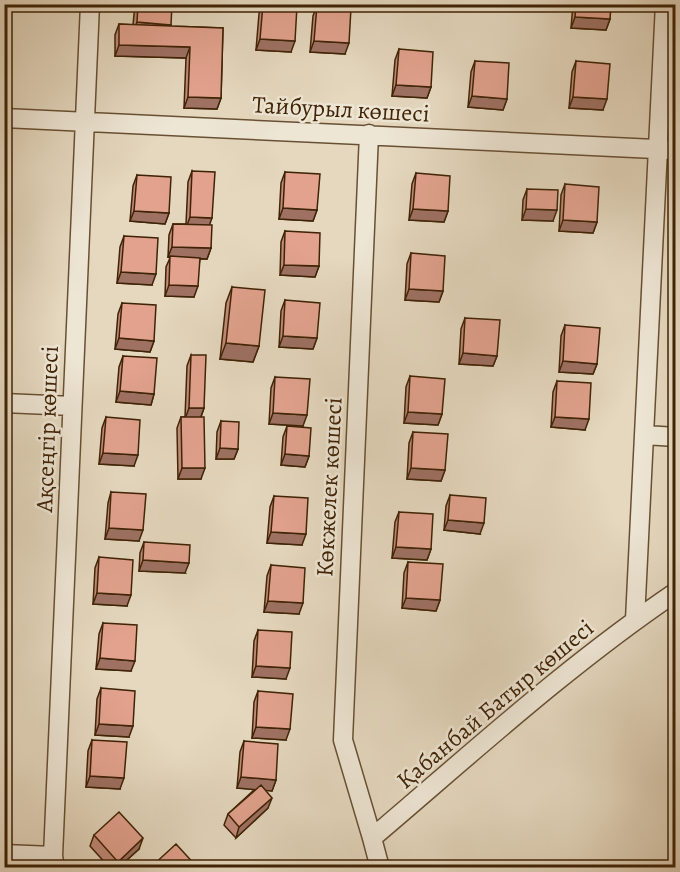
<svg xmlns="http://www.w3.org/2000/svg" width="680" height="872" font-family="Alegreya,serif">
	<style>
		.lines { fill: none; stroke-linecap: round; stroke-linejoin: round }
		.street-casing { stroke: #685034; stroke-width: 21 }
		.street { stroke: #eee6d5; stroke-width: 18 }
		.wall { fill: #c28b7a; stroke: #3f2306; stroke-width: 1.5 }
		.shaded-wall { fill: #9e7163; stroke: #3f2306; stroke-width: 1.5 }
		.building { fill: #e2a28e; stroke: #3f2306; stroke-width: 1.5 }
		.labels { text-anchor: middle; stroke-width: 5; stroke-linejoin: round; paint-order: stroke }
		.street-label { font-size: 24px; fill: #3f2306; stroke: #eee6d5 }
	</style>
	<rect width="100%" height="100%" fill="#e5d8bf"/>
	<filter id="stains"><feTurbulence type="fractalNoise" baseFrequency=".00333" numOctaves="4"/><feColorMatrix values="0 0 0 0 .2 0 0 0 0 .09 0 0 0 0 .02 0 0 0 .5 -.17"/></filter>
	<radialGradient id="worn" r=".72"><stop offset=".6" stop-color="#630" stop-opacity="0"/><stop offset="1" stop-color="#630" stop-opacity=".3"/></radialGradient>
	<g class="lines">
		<!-- street casing -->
		<g class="street-casing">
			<path id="street" d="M4 118 676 150
				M369 134 343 740 372 838
				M4 403 72 406
				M645 435 676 437
				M635 620 665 4
				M4 854 53 856 55 868
				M53 856 90 4
				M380 868 372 838C471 754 568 665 676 592"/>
		</g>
		<!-- street -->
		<use href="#street" class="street"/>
	</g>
	<!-- wall -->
	<path class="wall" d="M135 4H172L170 26 223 28 221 98 217 109 184 108 186 58 115 56V35L119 24 133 25Z
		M262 4 291 52 256 50 259 14Z
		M573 4H611L610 19 606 30 571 28Z
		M317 5 345 54 310 52 313 16Z
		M399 49 431 87 427 98 392 96 395 60Z
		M475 61 507 99 503 110 468 107 471 72Z
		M576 61 603 110 569 108 572 72Z
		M192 171 209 225 211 248 207 259H200L194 297 165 296 166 267 170 258 168 257 169 235 173 224H186L188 182Z
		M285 172 317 210 313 221 279 219 281 183Z
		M416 173 448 211 444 222 409 220 412 184Z
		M137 175 169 213 165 224 130 221 133 186Z
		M565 184 597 222 593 233 559 231 561 195Z
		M527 189 553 221 522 220 523 200Z
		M285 231 319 266 315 277 280 275 281 242Z
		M124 236 152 285 117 283 120 247Z
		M411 253 443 291 439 302 405 300 407 264Z
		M232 287 259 346 253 362 220 359 226 303Z
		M285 300 317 338 313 349 279 347 281 311Z
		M122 303 154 341 150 352 115 349 118 314Z
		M465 318 497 356 493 366 459 364 461 329Z
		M565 325 597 364 593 374 559 372 561 336Z
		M191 355 204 408 201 417V479H178L177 428 181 417H185L187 366Z
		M123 356 154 394 151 405 116 402 119 367Z
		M410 376 442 414 438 425 404 423 406 387Z
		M275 377 303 426 269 424 271 388Z
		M557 381 585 430 551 427 553 392Z
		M106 417 134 466 99 464 102 428Z
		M221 421 238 449 234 459H216L217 432Z
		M287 426 309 456 305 467 281 465 283 437Z
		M413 432 445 470 441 481 407 479 409 443Z
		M111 492 139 541 105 539 108 503Z
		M450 495 480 534 444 530 446 506Z
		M274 496 302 545 267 543 270 507Z
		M399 512 431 549 427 560 392 558 395 522Z
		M144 542 185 573 139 571 140 553Z
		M99 557 127 606 93 604 95 568Z
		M408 562 440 600 436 611 402 608 404 573Z
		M271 565 299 614 264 612 267 576Z
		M103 623 131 671 96 669 99 634Z
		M258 630 286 679 252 677 254 641Z
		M101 688 129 737 95 735 97 699Z
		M258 691 286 740 252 738 254 702Z
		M92 740 120 789 86 787 88 751Z
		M244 741 276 780 272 791 266 790 268 808 236 838 224 825 228 814 255 789 237 788 240 752Z
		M94 835 139 849 119 867H109L90 846Z"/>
	<!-- shaded-wall -->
	<path class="shaded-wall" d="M4 6 10 7 6 18 4 17Z
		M575 17 610 19 606 30 571 28Z
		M137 22 171 25 167 36 133 33Z
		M260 39 295 41 291 52 256 50Z
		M314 41 349 43 345 54 310 52Z
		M119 45 190 47 186 58 115 56Z
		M396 85 431 87 427 98 392 96Z
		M472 96 507 99 503 110 468 107Z
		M188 97 221 98 217 109 184 108Z
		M573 97 607 99 603 110 569 108Z
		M283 208 317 210 313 221 279 219Z
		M413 209 448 211 444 222 409 220Z
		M526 209 557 210 553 221 522 220Z
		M134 211 169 213 165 224 130 221Z
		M190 217 212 218 208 229 186 228Z
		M563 220 597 222 593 233 559 231Z
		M4 226H8L4 235Z
		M172 247 211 248 207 259 168 257Z
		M284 265 319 266 315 277 280 275Z
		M121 272 156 274 152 285 117 283Z
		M169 285 198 286 194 297 165 296Z
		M409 289 443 291 439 302 405 300Z
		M283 336 317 338 313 349 279 347Z
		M119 338 154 341 150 352 115 349Z
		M226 343 259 346 253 362 220 359Z
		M463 353 497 356 493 366 459 364Z
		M563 361 597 364 593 374 559 372Z
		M120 391 154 394 151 405 116 402Z
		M189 408H204L200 419H185Z
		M408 412 442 414 438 425 404 423Z
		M273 413 307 415 303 426 269 424Z
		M555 417 589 419 585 430 551 427Z
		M220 448 238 449 234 459H216Z
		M103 453 138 455 134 466 99 464Z
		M285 454 309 456 305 467 281 465Z
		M182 468H205L201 479H178Z
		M411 468 445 470 441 481 407 479Z
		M448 520 484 523 480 534 444 530Z
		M109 528 143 530 139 541 105 539Z
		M271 532 306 534 302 545 267 543Z
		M396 547 431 549 427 560 392 558Z
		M143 560 189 563 185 573 139 571Z
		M97 593 131 595 127 606 93 604Z
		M406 598 440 600 436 611 402 608Z
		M268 601 303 603 299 614 264 612Z
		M100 658 135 661 131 671 96 669Z
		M256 666 290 668 286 679 252 677Z
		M99 724 133 726 129 737 95 735Z
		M256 727 290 729 286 740 252 738Z
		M90 776 124 778 120 789 86 787Z
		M241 777 276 780 272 791 237 788Z
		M272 798 268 808 236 838 239 827Z
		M143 838 139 849 119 867H115L118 862Z"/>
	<!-- building -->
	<path class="building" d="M138 4H172L171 25 137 22Z
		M263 4 297 6 295 41 260 39Z
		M576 4H611L610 19 575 17Z
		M317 5 351 8 349 43 314 41Z
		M119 24 223 28 221 98 188 97 190 47 119 45Z
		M399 49 433 52 431 87 396 85Z
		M475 61 509 63 507 99 472 96Z
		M576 61 610 64 607 99 573 97Z
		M192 171 215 172 212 218 190 217Z
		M285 172 320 174 317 210 283 208Z
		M416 173 450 176 448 211 413 209Z
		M137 175 171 177 169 213 134 211Z
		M565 184 599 187 597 222 563 220Z
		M527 189 558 190 557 210 526 209Z
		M4 209 9 210 8 226H4Z
		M173 224 212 225 211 248 172 247Z
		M285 231 320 233 319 266 284 265Z
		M124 236 158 238 156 274 121 272Z
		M411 253 445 256 443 291 409 289Z
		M170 256 200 258 198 286 169 285Z
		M232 287 265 290 259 346 226 343Z
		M285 300 320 303 317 338 283 336Z
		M122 303 156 305 154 341 119 338Z
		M465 318 500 320 497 356 463 353Z
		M565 325 600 328 597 364 563 361Z
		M191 355H206L204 408H189Z
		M123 356 157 358 154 394 120 391Z
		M410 376 445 379 442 414 408 412Z
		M275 377 310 379 307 415 273 413Z
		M557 381 591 383 589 419 555 417Z
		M106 417 140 420 138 455 103 453Z
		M181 417H204L205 468H182Z
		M221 421 239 422 238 449 220 448Z
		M287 426 311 428 309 456 285 454Z
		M413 432 448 434 445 470 411 468Z
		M111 492 146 494 143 530 109 528Z
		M450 495 486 498 484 523 448 520Z
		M274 496 308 498 306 534 271 532Z
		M399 512 433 514 431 549 396 547Z
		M144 542 190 545 189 563 143 560Z
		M99 557 133 560 131 595 97 593Z
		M408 562 443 564 440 600 406 598Z
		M271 565 305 568 303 603 268 601Z
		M103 623 137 625 135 661 100 658Z
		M258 630 292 632 290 668 256 666Z
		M101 688 135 691 133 726 99 724Z
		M258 691 293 694 290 729 256 727Z
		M92 740 127 742 124 778 90 776Z
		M244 741 278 744 276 780 241 777Z
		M261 785 272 798 239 827 228 814Z
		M119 812 143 838 118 862 94 835Z
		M176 844 197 867H151Z"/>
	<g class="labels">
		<!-- street labels -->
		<g class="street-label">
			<text transform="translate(341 109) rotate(3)" y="8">Тайбурыл көшесі</text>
			<text transform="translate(47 429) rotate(-88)" y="8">Ақсеңгір көшесі</text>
			<text transform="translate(329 487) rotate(-87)" y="8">Көкжелек көшесі</text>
			<text transform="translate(495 704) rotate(-40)" y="8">Қабанбай Батыр көшесі</text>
		</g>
	</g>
	<!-- margin -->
	<rect width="680" height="872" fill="none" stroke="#e5d8bf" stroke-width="24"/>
	<rect x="6" y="6" width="668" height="860" fill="none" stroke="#3f2306" stroke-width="3"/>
	<rect x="12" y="12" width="656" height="848" fill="none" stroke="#3f2306" stroke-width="1.5"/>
	<rect width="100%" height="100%" filter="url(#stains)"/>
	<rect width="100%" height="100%" fill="url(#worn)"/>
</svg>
